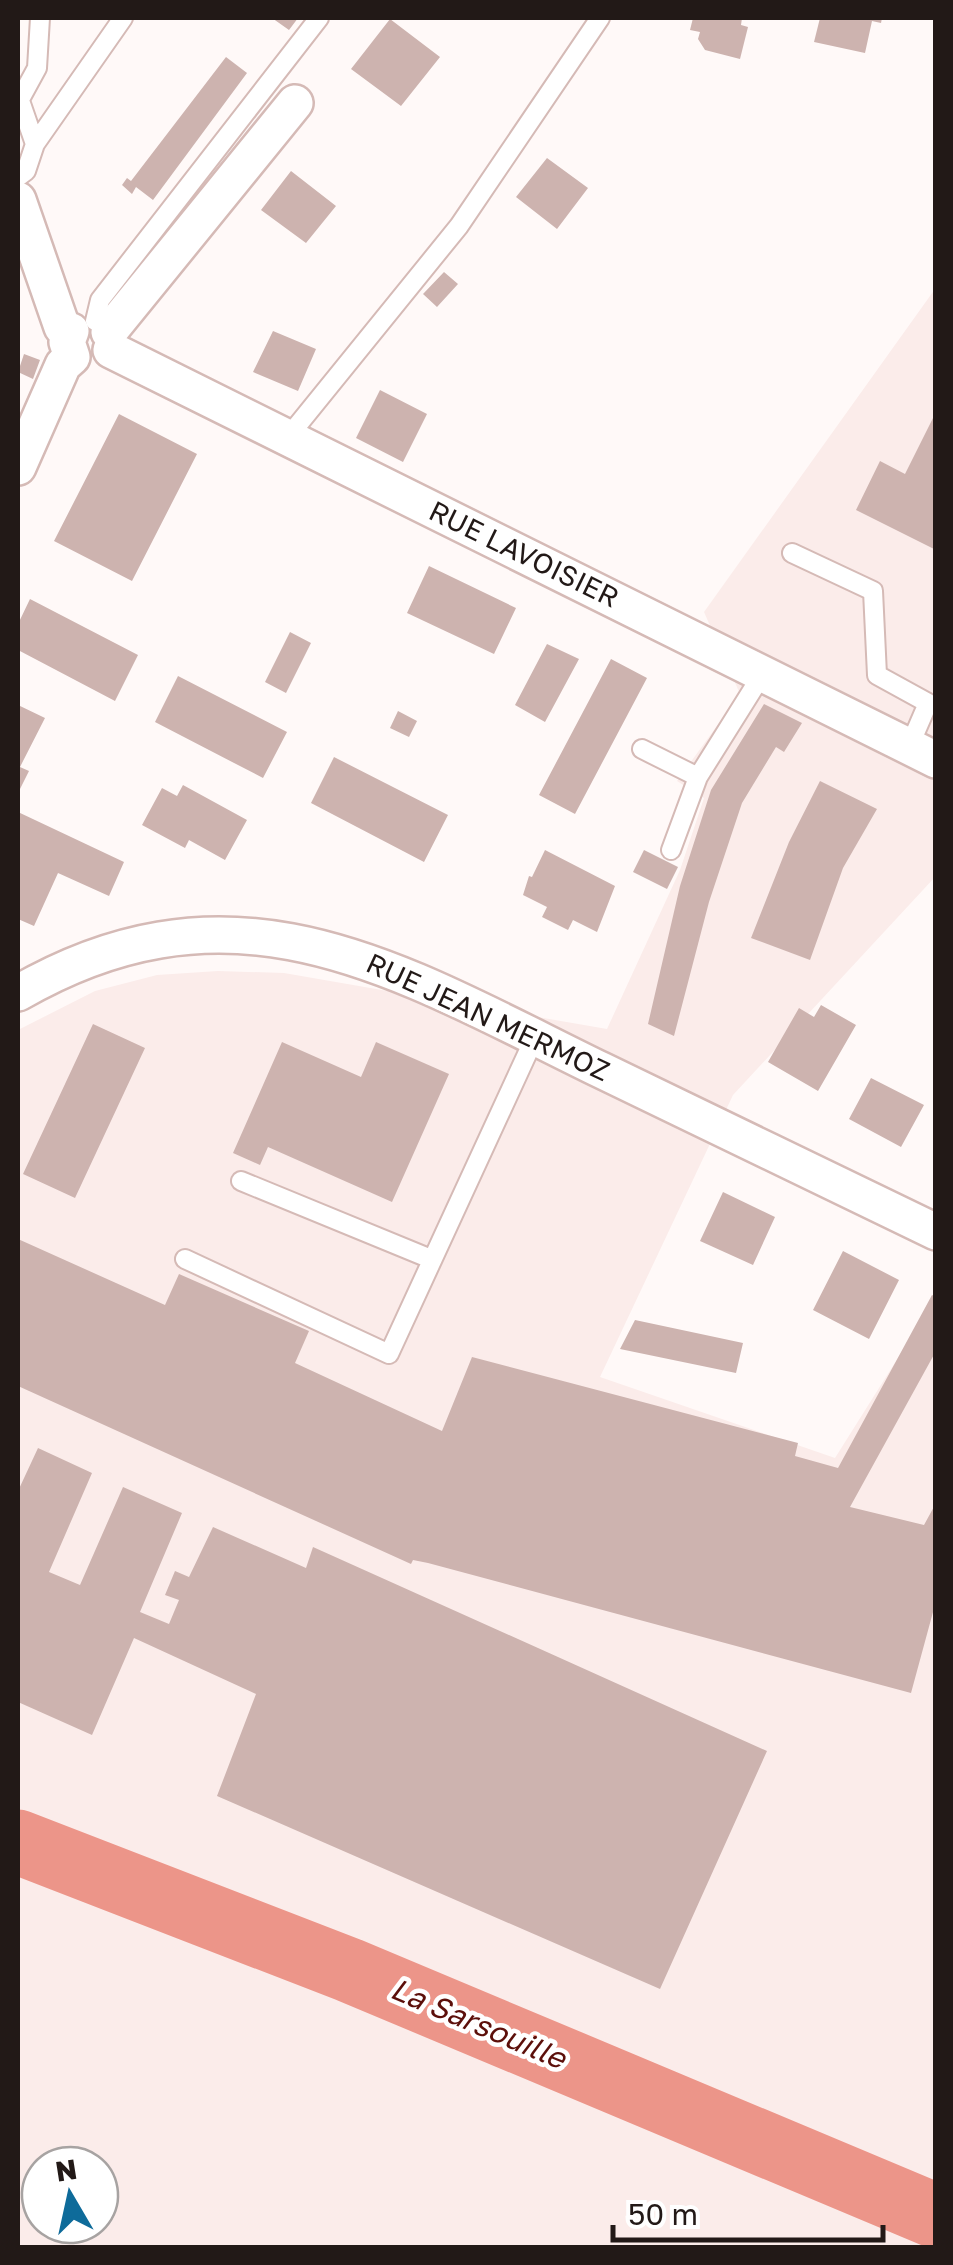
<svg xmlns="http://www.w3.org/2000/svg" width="953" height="2265" font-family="'Golos Text',sans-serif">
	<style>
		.built { fill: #fbecea; fill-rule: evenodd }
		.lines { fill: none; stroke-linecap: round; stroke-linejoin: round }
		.river { stroke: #ec9589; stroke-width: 65 }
		.building { fill: #cdb3af }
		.service-casing { stroke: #d5bab6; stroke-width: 22 }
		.minor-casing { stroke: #d5bab6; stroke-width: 40 }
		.service { stroke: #fff; stroke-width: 18 }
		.minor { stroke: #fff; stroke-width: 35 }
		.labels { text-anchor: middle; stroke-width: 9; stroke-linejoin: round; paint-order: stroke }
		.street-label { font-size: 28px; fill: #221917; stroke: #fff }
		.water-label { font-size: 30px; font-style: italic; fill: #5c0f0a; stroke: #fff }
	</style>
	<rect width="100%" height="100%" fill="#fff9f8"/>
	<!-- built -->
	<path class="built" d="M935 289V877L733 1095 600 1377 835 1458 935 1299V2247L18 2248V1030L95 991 157 975 218 971 284 973 607 1029 680 870 704 798 677 781 740 694 704 612ZM40 2165H100V2225H40Z"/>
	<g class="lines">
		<!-- river -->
		<path class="river" d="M18 1842 349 1970 936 2216"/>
	</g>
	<!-- building -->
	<path class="building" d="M272 18H298L289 30Z
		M693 18H742L741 25 748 27 740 59 705 50 698 39 700 32 690 30Z
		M820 18H882L881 23 872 21 865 53 814 42Z
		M390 19 440 57 401 106 351 69Z
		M226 57 247 73 153 200 136 187 132 194 122 185 127 178 131 181Z
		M547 158 588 188 557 229 516 197Z
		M291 171 336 206 306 243 261 210Z
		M444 272 458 284 437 307 423 294Z
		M273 331 316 349 298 391 253 372Z
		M24 354 40 360 33 379 18 372Z
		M380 390 427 414 403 462 356 438Z
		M936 412V550L856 510 880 461 905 474Z
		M119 414 197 454 132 581 54 541Z
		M429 566 516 608 494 654 407 613Z
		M30 599 138 655 115 701 18 650V624Z
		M290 632 311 643 286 693 265 682Z
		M547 644 579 659 545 722 515 705Z
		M611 659 647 678 575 814 539 795Z
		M178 676 287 732 263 778 155 722Z
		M764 704 802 723 784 752 776 747 742 803 709 902 674 1036 648 1024 680 886 711 790Z
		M18 705 45 718 20 767 29 771 18 793Z
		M398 711 417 721 409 737 390 728Z
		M334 757 448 815 424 862 311 803Z
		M820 781 877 809 843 868 810 960 751 938 789 842Z
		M183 785 247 820 225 860 189 840 185 848 142 825 162 788 177 796Z
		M18 812 124 862 109 896 58 873 34 926 18 919Z
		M545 850 615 886 597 932 573 920 568 930 542 917 547 907 523 895 529 876 532 877Z
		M644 850 678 867 667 889 633 872Z
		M821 1005 856 1025 818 1091 768 1062 799 1008 814 1017Z
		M93 1024 145 1048 75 1198 23 1174Z
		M282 1042 361 1077 376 1042 449 1074 392 1202 268 1147 260 1165 233 1153Z
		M871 1078 924 1105 901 1147 849 1119Z
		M723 1192 775 1217 753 1265 700 1241Z
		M18 1239 165 1305 179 1274 309 1331 295 1363 442 1431 472 1357 798 1443 795 1456 838 1468 932 1295 936 1297V1351L850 1507 924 1525 936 1503V1601L911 1693 428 1563 413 1560 411 1564 18 1386Z
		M843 1251 899 1280 869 1339 813 1310Z
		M635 1320 743 1343 736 1373 620 1349Z
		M38 1448 92 1473 49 1572 80 1585 123 1487 182 1513 140 1612 169 1624 179 1600 165 1595 175 1571 189 1577 213 1527 306 1568 313 1547 767 1751 660 1989 217 1796 256 1694 134 1638 92 1735 18 1702V1491Z"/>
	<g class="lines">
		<!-- service casing -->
		<g class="service-casing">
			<path id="service" d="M18 95 35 144
				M19 101 37 68 40 18
				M18 177 26 171 35 144 123 18
				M95 321 100 300 319 18
				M288 437 459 226 600 18
				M792 553 873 591 877 675 928 703 909 747
				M642 749 698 777 763 673
				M671 850 698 777
				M241 1181 431 1259
				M185 1259 389 1354 535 1037"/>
		</g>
		<!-- minor casing -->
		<g class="minor-casing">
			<path id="minor" d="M18 200 62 327 71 331 67 342 72 357 63 365 18 467
				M109 332 295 103
				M111 350 936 760
				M18 993C238 866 402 973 601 1070 713 1124 824 1178 936 1232"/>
		</g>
		<!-- service -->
		<use href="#service" class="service"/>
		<!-- minor -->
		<use href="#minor" class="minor"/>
	</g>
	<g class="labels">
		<!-- street labels -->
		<g class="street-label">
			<text transform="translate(524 554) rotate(26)" y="10">RUE LAVOISIER</text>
			<text transform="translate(488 1017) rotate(25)" y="10">RUE JEAN MERMOZ</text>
		</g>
		<!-- water labels -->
		<g class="water-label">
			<text transform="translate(478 2024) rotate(23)" y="10">La Sarsouille</text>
		</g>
	</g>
	<!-- border -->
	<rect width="953" height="2265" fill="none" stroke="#221917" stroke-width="40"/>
	<!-- north arrow -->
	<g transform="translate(70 2195) rotate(351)"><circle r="48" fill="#ffffff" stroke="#a7a3a2" stroke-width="2.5"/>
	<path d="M0-8L18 38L0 25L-18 38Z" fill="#0e6b9a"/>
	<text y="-15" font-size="28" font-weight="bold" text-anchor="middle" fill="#221917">N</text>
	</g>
	<!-- scale -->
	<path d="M613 2225v15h270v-15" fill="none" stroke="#221917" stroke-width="5"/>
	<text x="628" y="2225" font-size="30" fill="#221917" stroke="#ffffff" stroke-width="8" paint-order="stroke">50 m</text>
</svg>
